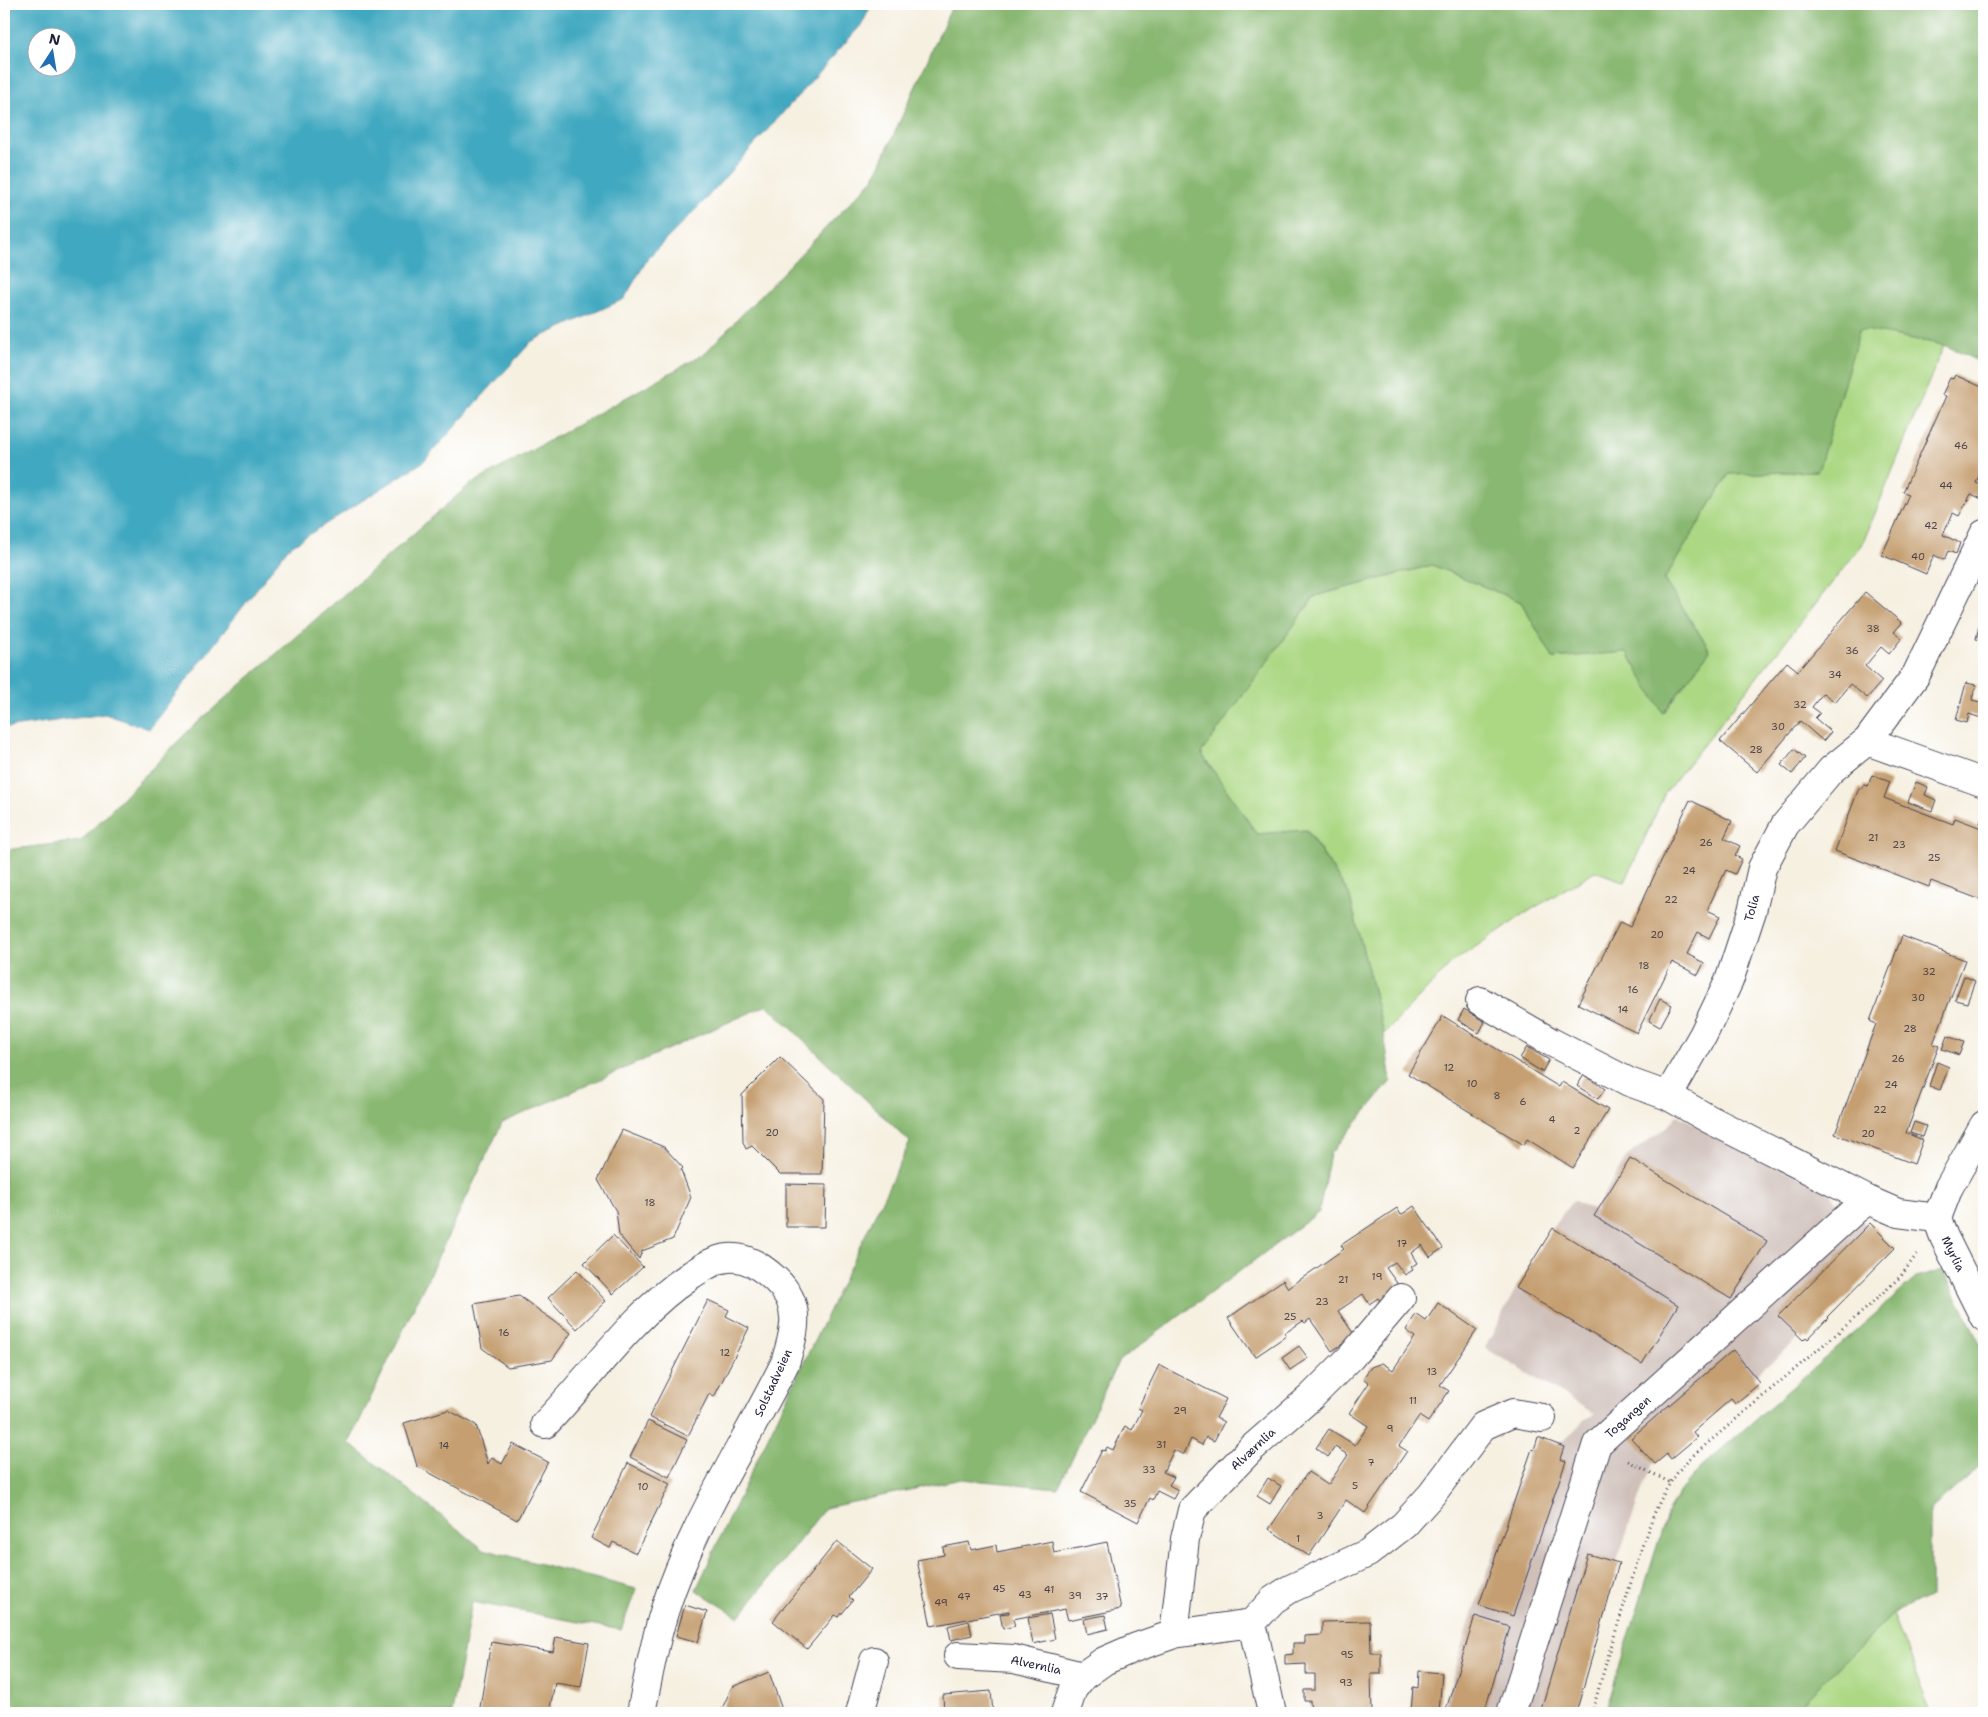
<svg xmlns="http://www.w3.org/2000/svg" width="1988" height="1717" font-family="'Shantell Sans',sans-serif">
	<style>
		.industrial { fill: #cfc0ba }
		.green { fill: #acd884; stroke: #677d60 }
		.forest { fill: #89b872; stroke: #566d56 }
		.water { fill: #40a8c0; stroke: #31657e; fill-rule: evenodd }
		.building { fill: #c59f71 }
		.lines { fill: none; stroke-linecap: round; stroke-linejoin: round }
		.minor-casing { stroke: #424154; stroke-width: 30 }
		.path { stroke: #424154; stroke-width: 3; stroke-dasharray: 1 4; stroke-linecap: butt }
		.minor { stroke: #fff; stroke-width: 28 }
		.labels { text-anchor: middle; stroke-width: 4.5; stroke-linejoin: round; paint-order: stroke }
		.number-label { font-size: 10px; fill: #4b4148 }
		.street-label { font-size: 12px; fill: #22223b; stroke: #fff }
	</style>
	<rect width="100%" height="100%" fill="#fff"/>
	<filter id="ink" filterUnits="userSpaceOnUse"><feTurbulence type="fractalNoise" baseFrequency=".02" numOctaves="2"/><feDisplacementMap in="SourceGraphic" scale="10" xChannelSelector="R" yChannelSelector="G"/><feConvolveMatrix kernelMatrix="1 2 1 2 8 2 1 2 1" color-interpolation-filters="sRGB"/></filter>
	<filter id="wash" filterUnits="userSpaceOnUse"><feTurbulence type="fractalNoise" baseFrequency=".0096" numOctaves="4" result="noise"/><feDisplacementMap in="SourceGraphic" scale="20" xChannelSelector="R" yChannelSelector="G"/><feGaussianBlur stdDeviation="1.12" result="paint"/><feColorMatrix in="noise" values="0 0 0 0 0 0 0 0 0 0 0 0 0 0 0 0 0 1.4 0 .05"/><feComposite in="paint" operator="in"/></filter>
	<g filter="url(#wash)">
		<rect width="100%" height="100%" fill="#f6f0e1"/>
		<!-- industrial -->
		<path class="industrial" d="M1677 1115 1830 1193 1837 1202 1872 1228 1893 1251 1797 1340 1652 1465 1645 1481 1616 1564 1574 1713H1442L1471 1617 1530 1450 1565 1440 1585 1419 1595 1414 1485 1348 1517 1286 1552 1228 1573 1200 1594 1211 1627 1156 1668 1126Z"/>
		<!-- green -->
		<path class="green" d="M1860 328 1944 345 1862 545 1665 793 1625 882 1595 871 1529 911 1453 962 1384 1034 1349 894 1307 830 1257 834 1201 753 1315 596 1432 565 1521 602 1553 658 1627 651 1664 713 1710 650 1664 580 1729 474 1818 471Z
			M1893 1614 1931 1713H1791Z"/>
		<!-- forest -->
		<path class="forest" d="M953 4H1984V364L1944 345 1860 329 1818 471 1729 474 1664 580 1710 650 1663 713 1627 652 1553 658 1521 602 1432 565 1315 596 1201 753 1257 834 1306 830 1349 894 1384 1034 1391 1081 1330 1154 1319 1212 1118 1362 1058 1488 961 1479 825 1508 739 1617 696 1590 729 1518 910 1142 767 1005 502 1123 349 1443 483 1549 636 1589 621 1630 472 1602 452 1713H4V850L81 841 189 730 468 486 704 354 874 178Z
			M1943 1270 1984 1351V1463L1930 1510V1596L1893 1614 1791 1713H1605L1667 1514 1680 1491 1699 1469 1916 1278Z"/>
		<!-- water -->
		<path class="water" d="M4 4H872L862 24 703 202 648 258 624 299 532 341 423 462 288 548 149 729 105 714 4 728ZM38 38H68V68H38Z"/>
		<g id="blocks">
			<!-- building -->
			<path class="building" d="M1955 375 1984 388V463L1976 483 1984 486V500L1971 494 1959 516 1953 513 1943 535 1960 543 1956 554 1948 551 1944 560 1934 555 1926 574 1882 555 1909 494 1903 492 1946 396 1942 395 1950 378 1953 379Z
				M1865 592 1902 623 1894 632 1902 638 1889 654 1881 647 1865 666 1882 681 1867 698 1850 684 1835 702 1823 693 1812 707 1820 713 1815 718 1831 732 1823 741 1800 721 1757 772 1720 741 1787 662 1798 671Z
				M1979 627 1984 628V641L1976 639Z
				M1966 683 1976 685 1972 700 1984 703V719L1969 714 1967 723 1956 720Z
				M1794 749 1805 758 1792 774 1781 765Z
				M1872 775 1890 782 1884 798 1953 824 1955 818 1984 829V901L1931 881 1929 887 1835 851 1859 788 1862 789 1864 785 1868 786Z
				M1916 782 1928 787 1925 795 1936 800 1932 811 1908 802Z
				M1690 800 1732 821 1724 838 1740 846 1735 856 1742 859 1735 874 1726 870 1707 910 1720 916 1709 938 1698 932 1687 954 1704 963 1698 975 1672 962 1637 1033 1578 1004 1620 922 1630 927Z
				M1984 812V824L1980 823Z
				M1902 936 1965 960 1933 1044 1939 1046 1906 1133 1923 1140 1914 1164 1835 1134 1876 1024 1870 1021Z
				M1964 976 1975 981 1967 1003 1955 1000Z
				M1660 999 1672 1005 1660 1027 1649 1021Z
				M1464 1009 1485 1022 1479 1033 1458 1020Z
				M1443 1016 1559 1087 1562 1082 1608 1110 1573 1168 1527 1139 1524 1145 1408 1074Z
				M1947 1036 1964 1042 1959 1055 1942 1049Z
				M1527 1047 1549 1060 1542 1072 1520 1058Z
				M780 1057 824 1099 822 1174H780L752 1146 746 1149 743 1142 742 1095Z
				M1937 1062 1949 1067 1940 1090 1929 1086Z
				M1584 1075 1605 1089 1598 1099 1577 1086Z
				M1914 1122 1926 1126 1922 1137 1910 1133Z
				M622 1130 664 1147 683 1168 681 1170 691 1197 673 1239 642 1251 639 1259 619 1235 616 1211 598 1180Z
				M1630 1158 1767 1241 1731 1299 1594 1216Z
				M786 1184 826 1185 825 1227H786Z
				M1414 1206 1443 1248 1430 1257 1422 1245 1411 1253 1417 1263 1411 1267 1413 1270 1405 1275 1395 1262 1386 1268 1399 1286 1383 1305 1378 1298 1369 1304 1363 1294 1338 1311 1355 1336 1332 1351 1310 1319 1305 1323 1303 1321 1285 1333 1286 1336 1255 1357 1228 1318 1283 1280 1288 1288 1344 1249 1341 1245 1397 1208 1401 1215Z
				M1870 1223 1895 1248 1827 1317 1828 1318 1808 1339 1806 1337 1803 1340 1778 1316Z
				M1553 1228 1678 1305 1642 1364 1516 1288Z
				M613 1235 643 1267 613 1294 584 1263Z
				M577 1270 606 1301 577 1329 548 1298Z
				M519 1296 571 1333 552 1360 508 1367 482 1348 474 1304Z
				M708 1300 729 1310 726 1316 749 1328 714 1397 709 1394 688 1436 649 1417Z
				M1438 1303 1477 1330 1440 1385 1449 1391 1428 1422 1419 1416 1399 1446 1407 1451 1365 1513 1346 1500 1309 1556 1269 1529 1308 1472 1328 1485 1348 1455 1335 1447 1328 1457 1316 1448 1329 1429 1355 1445 1368 1426 1349 1413 1369 1383 1363 1378 1371 1367 1382 1363 1393 1370 1415 1337 1406 1330 1416 1314 1426 1321Z
				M1299 1346 1308 1358 1290 1370 1282 1358Z
				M1733 1350 1760 1383 1735 1404 1731 1399 1693 1432 1697 1437 1671 1459 1667 1454 1655 1464 1631 1438Z
				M1159 1365 1226 1399 1216 1418 1224 1422 1214 1441 1206 1437 1202 1445 1191 1439 1184 1454H1182L1174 1450 1163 1472 1174 1477 1169 1485 1178 1490 1173 1499 1157 1491 1153 1500 1150 1498 1138 1522 1081 1492 1102 1450 1105 1451 1107 1447 1113 1450 1125 1426 1132 1430 1142 1410 1138 1408Z
				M448 1410 476 1425 488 1464 492 1458 502 1464 513 1444 548 1462 517 1520 417 1466 404 1423Z
				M648 1421 687 1440 669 1477 630 1457Z
				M1538 1437 1564 1447 1560 1459 1566 1461 1513 1616 1479 1605 1532 1449 1534 1450Z
				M628 1463 670 1484 636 1553 613 1542 610 1548 591 1538Z
				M1268 1478 1281 1486 1270 1504 1257 1496Z
				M1984 1492V1504L1981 1493Z
				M837 1541 872 1569 849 1597 853 1600 839 1617 835 1615 807 1649 773 1621Z
				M1052 1541 1054 1553 1107 1542 1121 1609 1068 1620 1065 1609 1013 1619 1015 1626 1003 1629 1000 1614 1009 1613V1611L931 1626 917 1560 944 1555 943 1547 969 1542 971 1550 996 1545 997 1552Z
				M1587 1554 1619 1563 1576 1713H1540Z
				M685 1605 707 1612 698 1642 676 1636Z
				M1050 1614 1055 1639 1033 1644 1028 1618Z
				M1105 1615 1108 1629 1087 1634 1084 1619Z
				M1475 1616 1510 1627 1484 1713H1445Z
				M969 1621 972 1635 951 1640 948 1626Z
				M1370 1621 1371 1653H1381V1674H1371L1372 1713H1311L1310 1701H1304V1690H1315V1674H1306V1664L1285 1665V1655L1293 1654V1643H1305V1636L1322 1635V1622Z
				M556 1637 589 1643 581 1687 555 1683 549 1713H479L491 1642 553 1652Z
				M1419 1671 1442 1673 1439 1713 1411 1712 1413 1687 1418 1688Z
				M769 1672 782 1710 781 1713H720L732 1687Z
				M991 1691 993 1713H944L943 1695Z"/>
		</g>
	</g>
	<g filter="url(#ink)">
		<use href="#blocks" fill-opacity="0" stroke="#424154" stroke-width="1"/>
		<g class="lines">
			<!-- minor casing -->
			<g class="minor-casing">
				<path id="minor" d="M1867 741 1984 783
					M1480 1001 1551 1042 1629 1082 1668 1096 1709 1119 1868 1200 1898 1213 1937 1218
					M1668 1096 1703 1035 1729 981 1752 911 1762 868 1785 825 1831 770 1867 741 1916 675 1984 534
					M1937 1218 1944 1237 1984 1317
					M1937 1218 1949 1187 1984 1125
					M545 1424C593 1374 632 1315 691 1275 702 1268 714 1259 728 1258 746 1256 762 1267 775 1279 803 1305 795 1331 785 1363 745 1444 693 1522 665 1609 654 1643 648 1678 641 1713
					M1252 1623 1272 1713
					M1174 1634 1185 1539 1192 1510 1251 1449 1311 1397 1351 1357 1401 1298
					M958 1656 1014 1659 1083 1676
					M860 1713 874 1661
					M1065 1713 1073 1689 1083 1676 1104 1661 1134 1648 1174 1634 1252 1623 1273 1600 1290 1589 1368 1553 1404 1525 1432 1494 1483 1426 1513 1413 1542 1418
					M1511 1713 1597 1444 1856 1209 1868 1200"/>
			</g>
			<!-- path -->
			<path class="path" d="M1628 1461 1669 1482
				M1592 1713C1603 1672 1616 1630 1629 1589 1643 1544 1655 1494 1689 1459L1868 1307 1901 1276 1917 1254"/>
			<!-- minor -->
			<use href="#minor" class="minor"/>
		</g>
	</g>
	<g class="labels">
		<!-- number labels -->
		<g class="number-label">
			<text x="1961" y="449">46</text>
			<text x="1946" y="489">44</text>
			<text x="1931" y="529">42</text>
			<text x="1918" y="560">40</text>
			<text x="1873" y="632">38</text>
			<text x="1852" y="654">36</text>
			<text x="1835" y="678">34</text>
			<text x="1800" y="708">32</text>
			<text x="1778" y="730">30</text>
			<text x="1756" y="753">28</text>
			<text x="1873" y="841">21</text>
			<text x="1706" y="846">26</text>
			<text x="1899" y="848">23</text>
			<text x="1934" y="861">25</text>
			<text x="1689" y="874">24</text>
			<text x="1671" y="903">22</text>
			<text x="1657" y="938">20</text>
			<text x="1644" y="969">18</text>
			<text x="1929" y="975">32</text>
			<text x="1633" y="993">16</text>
			<text x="1918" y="1001">30</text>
			<text x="1623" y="1013">14</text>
			<text x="1910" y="1032">28</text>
			<text x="1898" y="1062">26</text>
			<text x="1449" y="1071">12</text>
			<text x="1472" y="1087">10</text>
			<text x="1891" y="1088">24</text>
			<text x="1497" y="1099">8</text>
			<text x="1523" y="1105">6</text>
			<text x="1880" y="1113">22</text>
			<text x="1552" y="1123">4</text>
			<text x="1577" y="1134">2</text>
			<text x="772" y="1136">20</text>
			<text x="1868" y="1137">20</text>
			<text x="650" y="1206">18</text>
			<text x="1402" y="1247">17</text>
			<text x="1377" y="1280">19</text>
			<text x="1343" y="1283">21</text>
			<text x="1322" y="1305">23</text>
			<text x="1290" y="1320">25</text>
			<text x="504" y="1336">16</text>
			<text x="725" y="1356">12</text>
			<text x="1432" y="1375">13</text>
			<text x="1413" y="1404">11</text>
			<text x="1180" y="1414">29</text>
			<text x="1390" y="1432">9</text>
			<text x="1161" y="1448">31</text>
			<text x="444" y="1449">14</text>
			<text x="1371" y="1466">7</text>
			<text x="1149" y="1473">33</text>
			<text x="1355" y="1489">5</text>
			<text x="643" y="1490">10</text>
			<text x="1130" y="1507">35</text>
			<text x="1320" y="1519">3</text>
			<text x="1298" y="1542">1</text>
			<text x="999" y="1592">45</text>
			<text x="1049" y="1593">41</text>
			<text x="1025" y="1598">43</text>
			<text x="1075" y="1599">39</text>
			<text x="964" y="1600">47</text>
			<text x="1102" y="1600">37</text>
			<text x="941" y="1606">49</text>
			<text x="1347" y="1658">95</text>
			<text x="1346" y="1686">93</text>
		</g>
		<!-- street labels -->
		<g class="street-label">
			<text transform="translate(1752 908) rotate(-75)" y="4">Tolia</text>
			<text transform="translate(1953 1254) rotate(64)" y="4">Myrlia</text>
			<text transform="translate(773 1383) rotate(-65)" y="4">Solstadveien</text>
			<text transform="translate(1628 1417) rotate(-42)" y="4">Togangen</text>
			<text transform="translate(1253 1449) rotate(-43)" y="4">Alværnlia</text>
			<text transform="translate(1036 1665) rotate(12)" y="4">Alvernlia</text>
		</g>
	</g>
	<!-- margin -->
	<rect width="1988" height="1717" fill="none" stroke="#fff" stroke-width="20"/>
	<!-- north arrow -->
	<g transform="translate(52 52) rotate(12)"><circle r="24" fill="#ffffff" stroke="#a7a7b1"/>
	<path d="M0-4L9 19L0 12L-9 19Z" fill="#1f6fb2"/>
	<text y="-8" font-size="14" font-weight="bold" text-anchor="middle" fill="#22223b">N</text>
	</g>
</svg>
